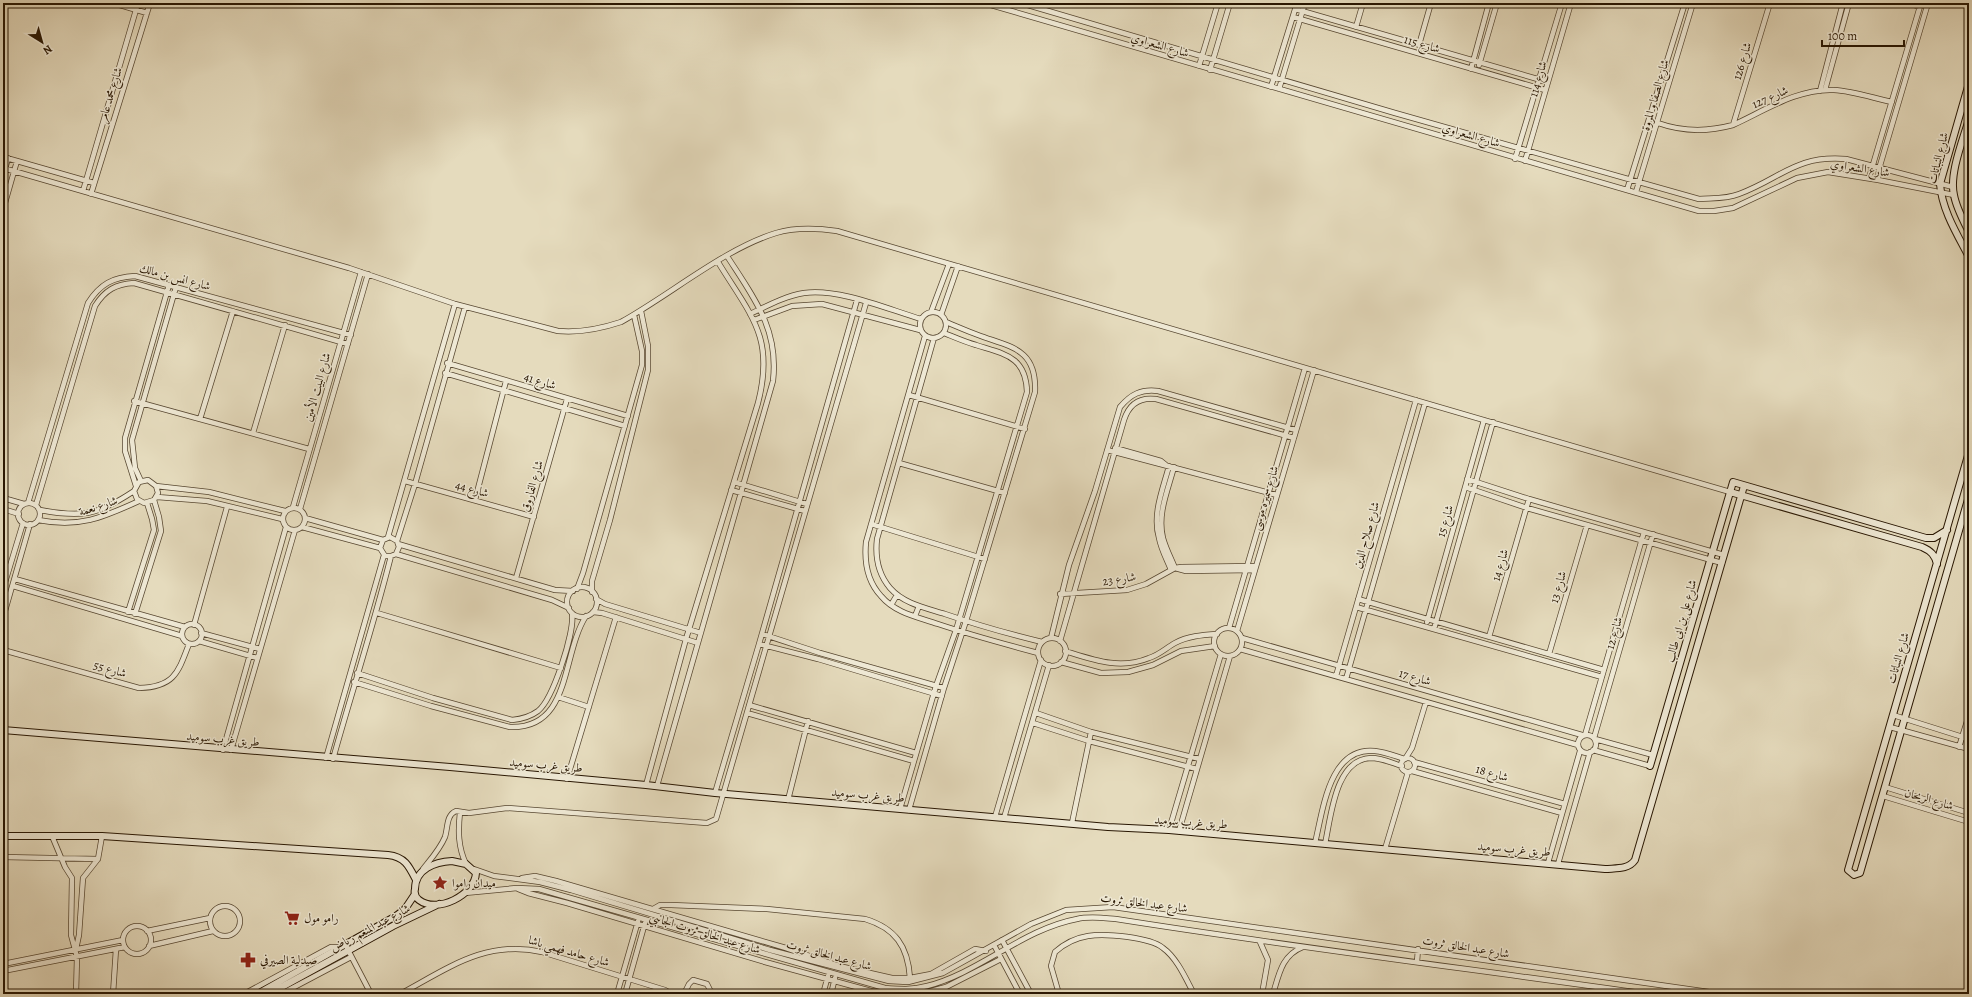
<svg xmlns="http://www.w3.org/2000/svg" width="1972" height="997" font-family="Alegreya,Amiri,serif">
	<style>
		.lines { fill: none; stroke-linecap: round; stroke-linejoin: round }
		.street-casing { stroke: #574731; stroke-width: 6 }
		.secondary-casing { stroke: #281602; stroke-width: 8 }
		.street { stroke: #eee8d4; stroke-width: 4.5 }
		.secondary { stroke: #eee8d4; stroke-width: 6 }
		.labels { text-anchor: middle; stroke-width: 3; stroke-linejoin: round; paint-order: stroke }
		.street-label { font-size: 12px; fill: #281602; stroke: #eee8d4 }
		.poi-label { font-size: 12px; fill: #281602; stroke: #eee8d4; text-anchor: start }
	</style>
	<rect width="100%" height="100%" fill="#e5dbbd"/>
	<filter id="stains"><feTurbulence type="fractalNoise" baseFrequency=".005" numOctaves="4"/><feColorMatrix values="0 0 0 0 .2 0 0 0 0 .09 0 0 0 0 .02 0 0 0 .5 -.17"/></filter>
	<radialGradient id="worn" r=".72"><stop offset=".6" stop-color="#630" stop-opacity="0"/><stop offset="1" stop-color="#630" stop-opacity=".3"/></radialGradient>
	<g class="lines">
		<!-- street casing -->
		<g class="street-casing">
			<path id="street" d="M113 3 147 13
				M984 3 1699 211H1714L1733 208 1797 178 1828 172 1878 180 1954 195
				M1021 3 1395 113 1699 199C1713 198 1727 199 1739 194 1782 178 1795 155 1846 159L1953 187
				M1908 3 1920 7
				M1295 9 1548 82
				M1293 17 1545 90
				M1356 27 1363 3
				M1419 45 1431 3
				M1479 65 1497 3
				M1199 66 1218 3
				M1471 69 1489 3
				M1210 70 1230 3
				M1271 87 1297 3
				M1279 89 1305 3
				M1825 90 1849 3
				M1820 91 1843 3
				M1658 123C1683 132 1707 132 1733 125 1764 111 1798 88 1834 90 1853 91 1873 98 1892 102
				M1733 125 1770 3
				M3 157 94 183
				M1515 159 1562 3
				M1525 161 1571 3
				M3 168 349 268 455 304 558 331C580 333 600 329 621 322 670 295 724 249 776 233 796 227 816 228 837 231L1730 492
				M3 177 8 158
				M1869 178 1921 3
				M1878 180 1879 169 1928 3
				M1627 190 1685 3
				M83 191 138 3
				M1636 192 1693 3
				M91 194 150 3
				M3 210 17 161
				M920 325a13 13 0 1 1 26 0a13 13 0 1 1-26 0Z
				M931 312 949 264
				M750 314C767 306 785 296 804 293 839 288 887 309 921 319
				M941 315 958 266
				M754 320 792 306 822 304 920 330
				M925 336 866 542C864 563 867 581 881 596 895 613 918 617 938 624 971 635 1004 644 1038 653
				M934 338 877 539C875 557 878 574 890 588 904 604 926 608 945 614 977 625 1009 634 1042 642
				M447 363 628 416
				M445 373 625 426
				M909 395 1025 429
				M134 401 309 449
				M200 419 233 311
				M253 433 285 325
				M1115 448 1161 461 1166 465
				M1107 450 1277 495
				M899 463 1005 493
				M1169 466C1163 489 1152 514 1159 538 1161 549 1167 560 1171 570
				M1174 467C1168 490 1157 514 1163 538 1166 549 1171 558 1175 568L1186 571 1254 570
				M1467 479 1529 499 1724 555
				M141 481 135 468 132 440 176 287
				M405 481 534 517
				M734 482 807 504
				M136 486 125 451V438L169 285
				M156 486 209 492 285 511
				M1465 487 1527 508 1722 563
				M731 490 805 511
				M157 497 207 501 282 519
				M3 498 24 504
				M475 500 506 381
				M28 503 88 303C100 284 113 277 135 276L351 335
				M18 514a11 11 0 1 1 22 0a11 11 0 1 1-22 0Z
				M36 505 95 306C105 290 116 284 134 283L348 344
				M293 507 361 272
				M283 519a11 11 0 1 1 22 0a11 11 0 1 1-22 0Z
				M3 509 19 514
				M300 509 368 274
				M40 510C82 518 98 515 134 491
				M305 518 383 540
				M38 520C79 528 102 518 139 501
				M871 524 985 559
				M302 527 380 548
				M388 537 455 304
				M397 541 415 484 465 307
				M398 544 555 590 573 591
				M396 554 399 547 397 541 390 537 383 540 380 548 385 556H391L396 554 552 600 569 608
				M516 578 567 399
				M15 579 185 627
				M13 586 182 636
				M567 602a15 15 0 1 1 30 0a15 15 0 1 1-30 0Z
				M3 589 23 523
				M577 589 583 573 642 365V351L634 315
				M592 592V581L610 520 648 370V346L641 311
				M1060 594 1127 590 1146 584 1175 568 1181 567 1255 566
				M596 599 605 604 701 633
				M1358 599 1604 670
				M891 605 897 595
				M1356 607 1602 677
				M128 612 154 530 152 519 147 503
				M593 612 602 613 698 643
				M377 613 561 668
				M135 614 161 531 159 517 154 500 158 493 156 486 148 480 139 482 134 491 137 499 144 503 154 500
				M915 616 919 606
				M3 618 30 524
				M1427 622 1484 420
				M182 634a10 10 0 1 1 20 0a10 10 0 1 1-20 0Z
				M194 625 227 507
				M1229 628 1305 368
				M1214 642a14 14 0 1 1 28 0a14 14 0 1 1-28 0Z
				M1434 629 1493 422
				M1237 631 1314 370
				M201 633 260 649
				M762 634 820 653 944 688
				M1489 637 1529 499
				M1051 638 1069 565 1095 491 1120 407C1131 394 1141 389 1158 391L1296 430
				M1242 638 1582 735
				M1038 652a14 14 0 1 1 28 0a14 14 0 1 1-28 0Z
				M199 641 257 658
				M1060 641 1124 420C1129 404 1140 397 1156 399L1294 438
				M759 644 818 659 942 696
				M1240 649 1578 745
				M3 650 139 688C174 687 178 673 189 644
				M1065 651C1094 660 1120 670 1149 658 1159 655 1166 648 1175 643 1188 636 1203 635 1217 634
				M1549 654 1587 525
				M1061 662 1101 673 1128 672 1153 665 1181 651 1215 646
				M357 673 433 698 512 720C522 719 530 717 538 711 553 699 575 632 572 613
				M1336 676 1416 400
				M1346 679 1425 403
				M354 682 431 706 510 727C572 729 561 655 586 616
				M558 697 589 707
				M749 705 916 753
				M747 713 914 761
				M1036 713 1091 732 1200 759
				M1893 715 1969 739
				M1033 723 1089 741 1197 769
				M1890 727 1969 749
				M1578 744a9 9 0 1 1 18 0a9 9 0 1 1-18 0Z
				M1585 735 1644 532
				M1594 738 1653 534
				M1595 739 1653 755
				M1959 747 1969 715
				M223 750 286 527
				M231 750 295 530
				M1593 750 1650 766
				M326 758 384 555
				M1401 765a7 7 0 1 1 14 0a7 7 0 1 1-14 0Z
				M333 759C352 691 374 624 391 556
				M1405 759 1412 748 1426 702
				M1414 762 1565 804
				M1412 771 1562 813
				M567 779 616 617
				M646 785 686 639 758 403C775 337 751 316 718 262
				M657 786 773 381C779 329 754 298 727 256
				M1885 787 1969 813
				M715 793 759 644 857 300
				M1883 796 1969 822
				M788 800 808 721
				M900 809 936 686 956 630 1027 392C1026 356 1004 354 976 345 965 342 954 337 944 333
				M909 810 944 688 966 621 1035 392C1037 348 1010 347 978 335 967 331 956 326 946 322
				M460 812C458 831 458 847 466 864
				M995 817 1041 660
				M1004 818 1049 665
				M1072 823 1091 732
				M1169 830 1221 654
				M1179 831 1230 656
				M52 836 65 867 72 878 71 935 77 957 76 994
				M1315 843C1323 811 1329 746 1375 751 1385 752 1395 756 1405 759
				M1325 844C1331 817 1335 759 1371 758 1382 758 1392 763 1402 766
				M1385 849 1408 772
				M3 857 98 859
				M1548 863 1580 751
				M1558 864 1590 752
				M423 869C431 859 440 849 445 837 448 828 446 815 456 811L469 813 507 808 707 823 716 819 866 303
				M474 869 494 876 540 882 571 890 770 950 889 981 908 982 943 973 1031 924 1066 910 1113 907 1723 994
				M522 878 535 876 556 881 786 948 839 966 892 978H910L931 974 975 949 986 951
				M518 889 528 893 567 903 765 962 871 991 888 994
				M465 893 517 888 539 889 885 988C899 989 913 990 927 986 979 973 1023 929 1077 919 1090 916 1103 918 1116 919 1293 947 1471 969 1648 994
				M210 921a15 15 0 1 1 30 0a15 15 0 1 1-30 0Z
				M653 909 660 905H671L767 909 865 919C895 928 908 946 910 978
				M123 940a14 14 0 1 1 28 0a14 14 0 1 1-28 0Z
				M147 931 210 918
				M1002 940 1031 994
				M1260 942 1268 960 1262 994
				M994 945 1020 994
				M149 946 213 931
				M347 948 371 994
				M76 949 79 935 83 878 98 859 102 836
				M1417 962 1418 949
				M3 964 123 940
				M3 971 125 947
				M113 994 116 949
				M244 994 331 947H340
				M281 994 351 957
				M400 994C447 969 486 939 542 952L665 990 672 994
				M617 994 638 921
				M625 994 645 923
				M684 994 689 984 693 980 707 984 710 990 708 994
				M823 994 828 976
				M831 994 835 978
				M920 994 946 987 1001 959
				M1059 994 1051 966 1055 952C1064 944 1075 938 1088 936 1104 933 1150 937 1163 948 1177 958 1186 979 1194 994
				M1106 994H1109
				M1273 994C1279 974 1282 955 1303 947"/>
		</g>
		<!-- secondary casing -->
		<g class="secondary-casing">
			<path id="secondary" d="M1969 83 1940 184C1942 210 1957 234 1969 257
				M1969 119C1963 140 1949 174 1954 195 1956 207 1963 220 1969 232
				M1969 452 1848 870 1854 875 1860 873 1969 496
				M1730 492 1922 547C1931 551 1935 555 1937 564
				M3 730 450 767 646 785 715 793 1108 827 1169 830 1605 869C1616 868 1628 870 1635 860L1744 486
				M1650 766 1733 482 1926 538H1934L1947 530
				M3 836H102L388 855C405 857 409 866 416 880
				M452 861 466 864 476 873C475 895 437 914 419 900 415 897 414 893 415 889 415 869 435 862 452 861Z
				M257 994 396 916 405 909 415 894
				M269 994 393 926 439 904"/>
		</g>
		<!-- street -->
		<use href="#street" class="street"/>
		<!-- secondary -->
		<use href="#secondary" class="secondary"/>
	</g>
	<!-- icons -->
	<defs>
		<g id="sight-bare" transform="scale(1.2)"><path d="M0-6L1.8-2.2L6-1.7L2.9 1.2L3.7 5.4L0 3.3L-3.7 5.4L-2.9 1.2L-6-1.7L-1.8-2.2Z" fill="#8f2418" stroke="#eee8d4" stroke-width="2.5" paint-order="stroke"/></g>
		<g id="supermarket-bare" transform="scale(1.2)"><path d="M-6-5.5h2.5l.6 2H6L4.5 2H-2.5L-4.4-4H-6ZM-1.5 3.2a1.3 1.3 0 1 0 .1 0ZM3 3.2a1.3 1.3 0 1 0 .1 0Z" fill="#8f2418" stroke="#eee8d4" stroke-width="2.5" paint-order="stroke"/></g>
		<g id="pharmacy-bare" transform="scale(1.2)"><path d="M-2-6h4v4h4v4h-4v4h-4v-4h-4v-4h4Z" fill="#8f2418" stroke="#eee8d4" stroke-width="2.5" paint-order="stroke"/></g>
	</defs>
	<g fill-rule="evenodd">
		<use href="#sight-bare" x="440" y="883"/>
		<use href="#supermarket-bare" x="292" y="918"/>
		<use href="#pharmacy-bare" x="248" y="960"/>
	</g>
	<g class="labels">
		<!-- street labels -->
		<g class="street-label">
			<text transform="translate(1422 44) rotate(16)" y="4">شارع 115</text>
			<text transform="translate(1160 45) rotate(16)" y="4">شارع الشعراوي</text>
			<text transform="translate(1742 61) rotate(-73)" y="4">شارع 126</text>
			<text transform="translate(1538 79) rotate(-74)" y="4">شارع 114</text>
			<text transform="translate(110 95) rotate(-73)" y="4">شارع محمد عامر</text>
			<text transform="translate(1655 95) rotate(-74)" y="4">شارع الصفا و المروة</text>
			<text transform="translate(1770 97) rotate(-24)" y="4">شارع 127</text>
			<text transform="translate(1471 135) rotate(16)" y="4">شارع الشعراوي</text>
			<text transform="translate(1938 158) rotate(-76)" y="4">شارع النباتات</text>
			<text transform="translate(1860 168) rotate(9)" y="4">شارع الشعراوي</text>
			<text transform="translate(175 277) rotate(15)" y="4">شارع انس بن مالك</text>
			<text transform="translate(540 381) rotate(17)" y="4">شارع 41</text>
			<text transform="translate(317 387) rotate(-74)" y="4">شارع البيت الأمين</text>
			<text transform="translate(532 486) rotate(-74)" y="4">شارع الفاروق</text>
			<text transform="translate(472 489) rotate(15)" y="4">شارع 44</text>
			<text transform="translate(1265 498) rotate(-73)" y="4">شارع سميره موسى</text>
			<text transform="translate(98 506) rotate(-18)" y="4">شارع نعمة</text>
			<text transform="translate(1445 521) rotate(-74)" y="4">شارع 15</text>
			<text transform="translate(1366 535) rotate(-74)" y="4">شارع صلاح الدين</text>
			<text transform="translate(1500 565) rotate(-74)" y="4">شارع 14</text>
			<text transform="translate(1119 579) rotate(-9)" y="4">شارع 23</text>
			<text transform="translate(1558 587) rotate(-74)" y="4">شارع 13</text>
			<text transform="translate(1681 621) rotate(-74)" y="4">شارع على بن ابى طالب</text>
			<text transform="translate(1614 633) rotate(-74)" y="4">شارع 12</text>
			<text transform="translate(1898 658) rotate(-74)" y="4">شارع النباتات</text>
			<text transform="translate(110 669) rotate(16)" y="4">شارع 55</text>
			<text transform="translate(1415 677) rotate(16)" y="4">شارع 17</text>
			<text transform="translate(223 739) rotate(5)" y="4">طريق غرب سوميد</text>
			<text transform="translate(546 765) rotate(5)" y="4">طريق غرب سوميد</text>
			<text transform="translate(1492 773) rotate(16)" y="4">شارع 18</text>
			<text transform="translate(868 795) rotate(5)" y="4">طريق غرب سوميد</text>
			<text transform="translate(1929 799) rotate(16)" y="4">شارع الريحان</text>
			<text transform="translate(1191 822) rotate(4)" y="4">طريق غرب سوميد</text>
			<text transform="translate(1514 849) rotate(5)" y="4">طريق غرب سوميد</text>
			<text transform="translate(1144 903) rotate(7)" y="4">شارع عبد الخالق ثروت</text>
			<text transform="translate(370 928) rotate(-28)" y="4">شارع عبد المنعم رياض</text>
			<text transform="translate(705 933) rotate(17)" y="4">شارع عبد الخالق ثروت الجانبي</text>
			<text transform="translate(1466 947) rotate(9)" y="4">شارع عبد الخالق ثروت</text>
			<text transform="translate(569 951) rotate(16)" y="4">شارع حامد فهمي باشا</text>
			<text transform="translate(829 955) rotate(15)" y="4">شارع عبد الخالق ثروت</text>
		</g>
		<!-- poi labels -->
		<g class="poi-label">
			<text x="452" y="887">ميدان راموا</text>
			<text x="304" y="922">رامو مول</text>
			<text x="260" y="964">صيدلية الصيرفي</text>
		</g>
	</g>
	<!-- margin -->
	<rect width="1972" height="997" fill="none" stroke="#e5dbbd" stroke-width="16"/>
	<rect x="4" y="4" width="1964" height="989" fill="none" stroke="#281602" stroke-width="2"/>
	<rect x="8" y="8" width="1956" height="981" fill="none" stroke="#281602"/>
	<!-- north arrow -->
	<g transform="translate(42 42) rotate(143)" stroke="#eee8d4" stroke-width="3" paint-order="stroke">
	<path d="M0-3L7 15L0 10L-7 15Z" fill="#281602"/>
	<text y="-6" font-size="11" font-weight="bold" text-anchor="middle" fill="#281602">N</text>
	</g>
	<!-- scale -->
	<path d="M1822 40v6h82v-6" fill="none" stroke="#281602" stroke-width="2"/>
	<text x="1828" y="40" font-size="12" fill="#281602" stroke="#eee8d4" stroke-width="3" paint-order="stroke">100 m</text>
	<rect width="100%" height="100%" filter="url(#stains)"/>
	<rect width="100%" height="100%" fill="url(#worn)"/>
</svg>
